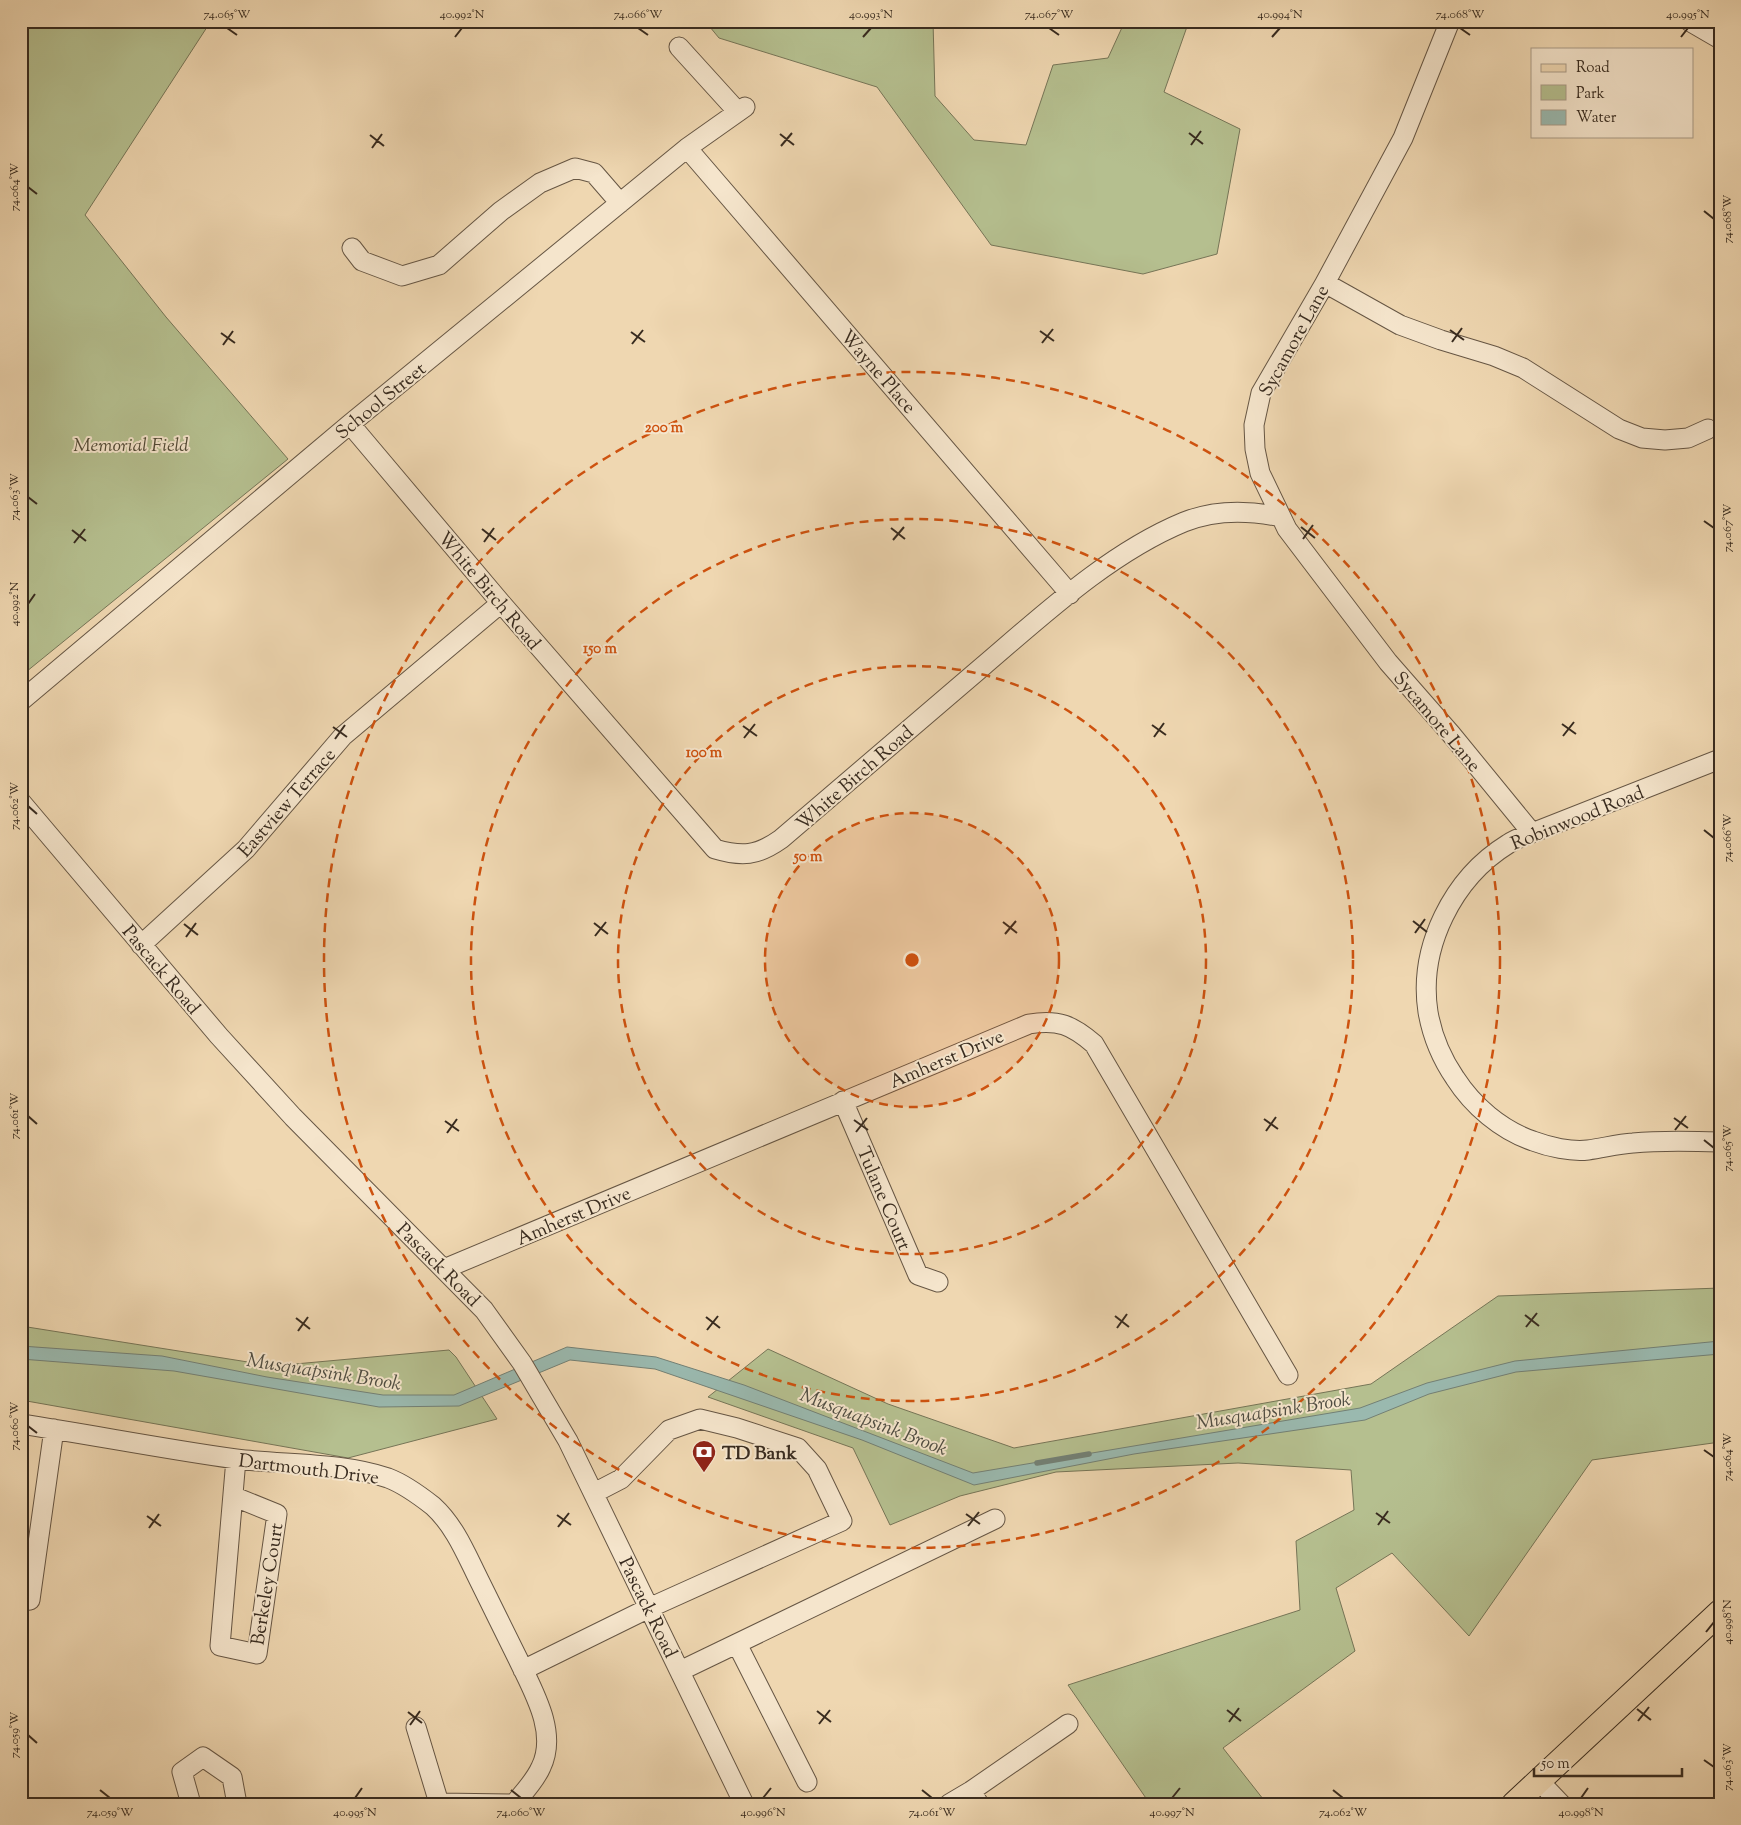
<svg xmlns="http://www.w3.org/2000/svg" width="1741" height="1825" font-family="'Sorts Mill Goudy',serif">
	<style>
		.green { fill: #b5bf8f; stroke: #767557 }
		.water { fill: #9ab9af; stroke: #738075 }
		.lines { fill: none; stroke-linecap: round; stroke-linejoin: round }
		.stream { stroke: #738075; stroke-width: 5.5 }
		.minor-casing { stroke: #665644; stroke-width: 21 }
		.major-casing { stroke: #382b1f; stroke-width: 26 }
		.minor { stroke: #f5e5cc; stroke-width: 19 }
		.major { stroke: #efd7b1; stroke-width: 24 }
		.ticks { fill: none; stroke: #382b1f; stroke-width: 2 }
		.ring { fill: none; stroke: #ce520f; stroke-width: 2.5; stroke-dasharray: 9 6 }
		.labels { text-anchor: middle; stroke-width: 4; stroke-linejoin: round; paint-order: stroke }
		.street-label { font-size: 19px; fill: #382b1f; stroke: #f5e5cc }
		.park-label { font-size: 19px; font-style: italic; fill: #514935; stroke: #f5e5cc }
		.poi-label { font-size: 19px; font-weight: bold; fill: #382b1f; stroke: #f5e5cc; text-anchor: start }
		.water-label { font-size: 20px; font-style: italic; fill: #504e43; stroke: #f5e5cc }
		.centre { fill: #ce520f; stroke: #f5e5cc; stroke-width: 2.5 }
		.ring-label { font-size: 15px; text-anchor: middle; font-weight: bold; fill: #ce520f; stroke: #f5e5cc; stroke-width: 4; stroke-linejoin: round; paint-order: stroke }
		.neatline { fill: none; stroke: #382b1f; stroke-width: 2 }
		.ticks-label { font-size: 12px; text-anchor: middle; fill: #382b1f }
	</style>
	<rect width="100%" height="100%" fill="#efd7b1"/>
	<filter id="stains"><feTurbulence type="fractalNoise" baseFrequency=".004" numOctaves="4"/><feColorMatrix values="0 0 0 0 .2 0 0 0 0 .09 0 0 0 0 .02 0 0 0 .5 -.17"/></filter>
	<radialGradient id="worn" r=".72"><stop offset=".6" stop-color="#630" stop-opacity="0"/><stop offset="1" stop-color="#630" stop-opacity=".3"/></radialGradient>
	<!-- green -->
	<path class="green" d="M29 21H211L85 215 166 317 288 459 21 676V27Z
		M705 21H933L935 96 974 140 1026 145 1053 65 1108 58 1125 21H1189L1164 92 1240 129 1217 254 1143 274 991 245 877 87 719 38Z
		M1720 1288V1442L1592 1460 1469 1636 1392 1553 1336 1588 1355 1651 1223 1748 1267 1804H1150L1068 1685 1300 1610 1296 1541 1354 1510 1351 1470 1238 1463 1056 1472 960 1496 890 1525 853 1448 708 1397 768 1349 888 1404 1014 1448 1371 1384 1498 1296Z
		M21 1326 273 1366 449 1350 456 1357 497 1419 348 1458 21 1400Z"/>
	<!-- water -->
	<path class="water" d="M1720 1341V1354L1516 1372 1429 1394 1365 1420 1134 1454 974 1485 862 1440 655 1369 570 1360 459 1406 379 1407 174 1371 21 1359V1346L162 1356 267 1377 383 1395H454L567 1347 656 1357 744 1385 973 1473 1360 1408 1427 1383 1515 1361Z"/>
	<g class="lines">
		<!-- stream -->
		<path class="stream" d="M1037 1463 1089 1454"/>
		<!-- minor casing -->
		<g class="minor-casing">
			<path id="minor" d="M1450 21 1403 138 1325 283 1261 393 1254 425 1255 449 1260 473 1287 529 1388 662 1451 734 1532 833
				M1689 21 1720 39
				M679 47 738 112
				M687 148 1070 594
				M352 248 362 261 402 276 439 265 501 211 540 183 575 168 594 173 620 203
				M1325 283 1400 325 1441 340 1494 356 1523 368 1619 429 1642 438 1665 440 1688 438 1708 429
				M350 424 501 603 715 849C742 857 757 856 781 839 848 782 915 725 982 667 1043 615 1109 553 1184 522 1216 509 1248 510 1281 517
				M21 701 350 424 687 148 745 107
				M1720 759 1532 833C1524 836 1515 839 1508 844 1453 878 1418 947 1428 1012 1432 1035 1442 1059 1455 1078 1473 1106 1501 1130 1533 1141 1549 1147 1571 1152 1588 1150 1603 1148 1618 1144 1633 1143 1662 1140 1691 1141 1720 1142
				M21 802 219 1036 293 1117 484 1310 522 1363 568 1441 744 1804
				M141 945 246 849 343 736 501 603
				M843 1101 918 1275 938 1282
				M444 1269 1029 1024C1058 1019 1072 1025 1094 1044L1288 1375
				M21 1424C93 1435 164 1449 236 1459 285 1465 341 1462 388 1478 404 1484 419 1495 433 1506 455 1526 466 1554 479 1580 492 1606 505 1633 518 1659 533 1691 558 1732 541 1767 535 1781 524 1792 514 1804L439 1803 416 1727
				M235 1497 277 1514 257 1654 220 1646 236 1459
				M21 1601 30 1600 54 1429
				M737 1644 807 1782
				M523 1670 649 1608 842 1521 817 1469 798 1448 737 1428 700 1419 669 1430 621 1479 594 1493
				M680 1671 995 1519
				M1539 1781 1561 1804
				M191 1804 182 1772 203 1757 232 1777 237 1804
				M949 1804 971 1791
				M979 1804 971 1791 1068 1724"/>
		</g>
		<!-- major casing -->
		<g class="major-casing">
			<path id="major" d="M1514 1804 1720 1612"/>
		</g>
		<!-- minor -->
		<use href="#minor" class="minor"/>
		<!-- major -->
		<use href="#major" class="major"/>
	</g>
	<!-- ticks -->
	<path class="ticks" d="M227 28 237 35M638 28 648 35M1049 28 1059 35M1460 28 1470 35M455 37 462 28M863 37 871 28M1272 37 1280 28M1681 37 1688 28M1189 133 1203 144M780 134 794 145M370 135 384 146M1191 145 1201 131M781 146 792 133M372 148 382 134M28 187 37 194M1704 211 1714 219M1450 330 1464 340M1040 331 1054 341M631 332 645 342M221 333 235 343M1452 342 1462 328M1042 343 1053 329M632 344 643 330M223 345 233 331M28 497 37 504M1704 521 1714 528M1301 527 1315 538M891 528 905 539M482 529 496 540M72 530 86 541M1303 539 1313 525M893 540 904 527M484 542 494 528M74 543 85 529M28 604 35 594M1562 724 1576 734M1152 725 1166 735M743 726 757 736M333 727 347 737M1563 736 1574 722M1154 737 1164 723M744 738 755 724M335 739 345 725M28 806 37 814M1704 830 1714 838M1413 921 1427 932M1003 922 1017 933M594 923 608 934M184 924 198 935M1415 933 1425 919M1005 934 1016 921M595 936 606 922M186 937 196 923M28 1116 37 1124M1674 1118 1688 1128M1264 1119 1278 1129M854 1120 868 1130M445 1121 459 1131M1675 1130 1686 1116M1266 1131 1276 1117M856 1132 867 1118M447 1133 457 1119M1704 1140 1714 1148M1525 1315 1539 1326M1115 1316 1129 1327M706 1317 720 1328M296 1318 310 1329M1526 1327 1537 1313M1117 1328 1127 1314M707 1330 718 1316M298 1331 308 1317M28 1426 37 1433M1704 1450 1714 1457M1376 1513 1390 1523M966 1514 980 1524M557 1515 571 1525M147 1516 161 1526M1378 1525 1388 1511M968 1526 979 1512M558 1527 569 1513M149 1528 159 1514M1706 1632 1714 1622M1637 1709 1651 1720M1227 1710 1241 1721M817 1711 831 1722M408 1712 422 1723M1638 1721 1649 1707M1229 1722 1239 1708M819 1724 830 1710M410 1725 420 1711M28 1735 37 1743M1704 1760 1714 1767M100 1790 110 1798M511 1790 521 1798M922 1790 932 1798M1333 1790 1343 1798M355 1798 362 1788M763 1798 771 1788M1172 1798 1180 1788M1581 1798 1588 1788"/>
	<!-- distance rings -->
	<circle cx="912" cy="960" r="147" fill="#ce520f" fill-opacity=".12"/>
	<g class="ring">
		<circle cx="912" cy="960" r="147"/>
		<circle cx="912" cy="960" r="294"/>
		<circle cx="912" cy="960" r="441"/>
		<circle cx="912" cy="960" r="588"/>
	</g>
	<!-- icons -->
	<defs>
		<g id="bank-pin" transform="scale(1.25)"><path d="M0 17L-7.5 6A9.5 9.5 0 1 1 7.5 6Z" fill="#8f2418" stroke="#f5e5cc"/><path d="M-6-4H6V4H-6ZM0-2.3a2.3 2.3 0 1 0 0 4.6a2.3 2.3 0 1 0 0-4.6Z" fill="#fff"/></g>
	</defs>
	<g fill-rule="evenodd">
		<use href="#bank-pin" x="704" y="1452"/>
	</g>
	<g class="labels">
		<!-- street labels -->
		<g class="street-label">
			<text transform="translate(1293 340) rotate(-61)" y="7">Sycamore Lane</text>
			<text transform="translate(879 371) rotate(49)" y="7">Wayne Place</text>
			<text transform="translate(380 400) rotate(-39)" y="7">School Street</text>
			<text transform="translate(490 590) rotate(50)" y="7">White Birch Road</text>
			<text transform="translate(1438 721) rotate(50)" y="7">Sycamore Lane</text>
			<text transform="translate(854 777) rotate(-41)" y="7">White Birch Road</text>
			<text transform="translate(286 802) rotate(-49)" y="7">Eastview Terrace</text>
			<text transform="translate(1577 817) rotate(-22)" y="7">Robinwood Road</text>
			<text transform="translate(162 969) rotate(50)" y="7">Pascack Road</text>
			<text transform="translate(946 1058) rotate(-23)" y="7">Amherst Drive</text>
			<text transform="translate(885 1198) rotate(67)" y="7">Tulane Court</text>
			<text transform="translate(573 1215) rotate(-23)" y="7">Amherst Drive</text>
			<text transform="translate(439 1264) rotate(45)" y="7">Pascack Road</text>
			<text transform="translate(309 1468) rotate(7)" y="7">Dartmouth Drive</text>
			<text transform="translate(266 1584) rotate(-81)" y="7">Berkeley Court</text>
			<text transform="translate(649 1607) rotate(64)" y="7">Pascack Road</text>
		</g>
		<!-- park labels -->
		<g class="park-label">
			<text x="131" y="451">Memorial Field</text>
		</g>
		<!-- poi labels -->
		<g class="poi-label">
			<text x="722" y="1459">TD Bank</text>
		</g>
		<!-- water labels -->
		<g class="water-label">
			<text transform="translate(324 1371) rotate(9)" y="7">Musquapsink Brook</text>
			<text transform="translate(1273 1410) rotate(-9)" y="7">Musquapsink Brook</text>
			<text transform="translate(874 1421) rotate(21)" y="7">Musquapsink Brook</text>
		</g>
	</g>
	<circle cx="912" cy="960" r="8" class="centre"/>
	<g class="ring-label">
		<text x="664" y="432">200 m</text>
		<text x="600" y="653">150 m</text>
		<text x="704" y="757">100 m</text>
		<text x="808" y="861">50 m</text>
	</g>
	<!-- margin -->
	<rect width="1741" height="1825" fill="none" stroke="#efd7b1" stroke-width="55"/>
	<!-- legend -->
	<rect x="1531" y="48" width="162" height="90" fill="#f5e5cc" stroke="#a99b87"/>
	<rect x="1541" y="64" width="25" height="8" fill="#efd7b1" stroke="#a99b87"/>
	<text x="1576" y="72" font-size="15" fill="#382b1f">Road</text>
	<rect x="1541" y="85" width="25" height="15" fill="#b5bf8f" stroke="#a99b87"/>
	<text x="1576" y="98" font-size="15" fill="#382b1f">Park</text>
	<rect x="1541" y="110" width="25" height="15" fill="#9ab9af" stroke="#a99b87"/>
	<text x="1576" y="122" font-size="15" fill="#382b1f">Water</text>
	<!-- scale -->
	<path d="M1534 1768v8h148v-8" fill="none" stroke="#382b1f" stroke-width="2.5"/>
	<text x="1541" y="1768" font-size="15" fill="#382b1f" stroke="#f5e5cc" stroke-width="4" paint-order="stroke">50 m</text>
	<rect x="28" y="28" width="1686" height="1770" class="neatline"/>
	<g class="ticks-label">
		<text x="227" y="18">74.065°W</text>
		<text x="462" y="18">40.992°N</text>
		<text x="638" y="18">74.066°W</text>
		<text x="871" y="18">40.993°N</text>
		<text x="1049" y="18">74.067°W</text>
		<text x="1280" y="18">40.994°N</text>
		<text x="1460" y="18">74.068°W</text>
		<text x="1688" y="18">40.995°N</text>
		<text transform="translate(14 187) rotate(-90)" y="4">74.064°W</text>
		<text transform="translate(1727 219) rotate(-90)" y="4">74.068°W</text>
		<text transform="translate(14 497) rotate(-90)" y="4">74.063°W</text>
		<text transform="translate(1727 528) rotate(-90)" y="4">74.067°W</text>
		<text transform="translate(14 604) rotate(-90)" y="4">40.992°N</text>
		<text transform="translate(14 806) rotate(-90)" y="4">74.062°W</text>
		<text transform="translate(1727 838) rotate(-90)" y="4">74.066°W</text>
		<text transform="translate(14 1116) rotate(-90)" y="4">74.061°W</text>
		<text transform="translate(1727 1148) rotate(-90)" y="4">74.065°W</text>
		<text transform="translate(14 1426) rotate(-90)" y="4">74.060°W</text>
		<text transform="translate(1727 1457) rotate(-90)" y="4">74.064°W</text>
		<text transform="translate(1727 1622) rotate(-90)" y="4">40.998°N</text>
		<text transform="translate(14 1735) rotate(-90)" y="4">74.059°W</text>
		<text transform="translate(1727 1767) rotate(-90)" y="4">74.063°W</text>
		<text x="110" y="1816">74.059°W</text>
		<text x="355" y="1816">40.995°N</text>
		<text x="521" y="1816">74.060°W</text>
		<text x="763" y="1816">40.996°N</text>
		<text x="932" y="1816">74.061°W</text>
		<text x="1172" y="1816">40.997°N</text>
		<text x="1343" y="1816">74.062°W</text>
		<text x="1581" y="1816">40.998°N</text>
	</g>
	<rect width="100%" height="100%" filter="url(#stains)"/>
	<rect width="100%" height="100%" fill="url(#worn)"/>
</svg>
